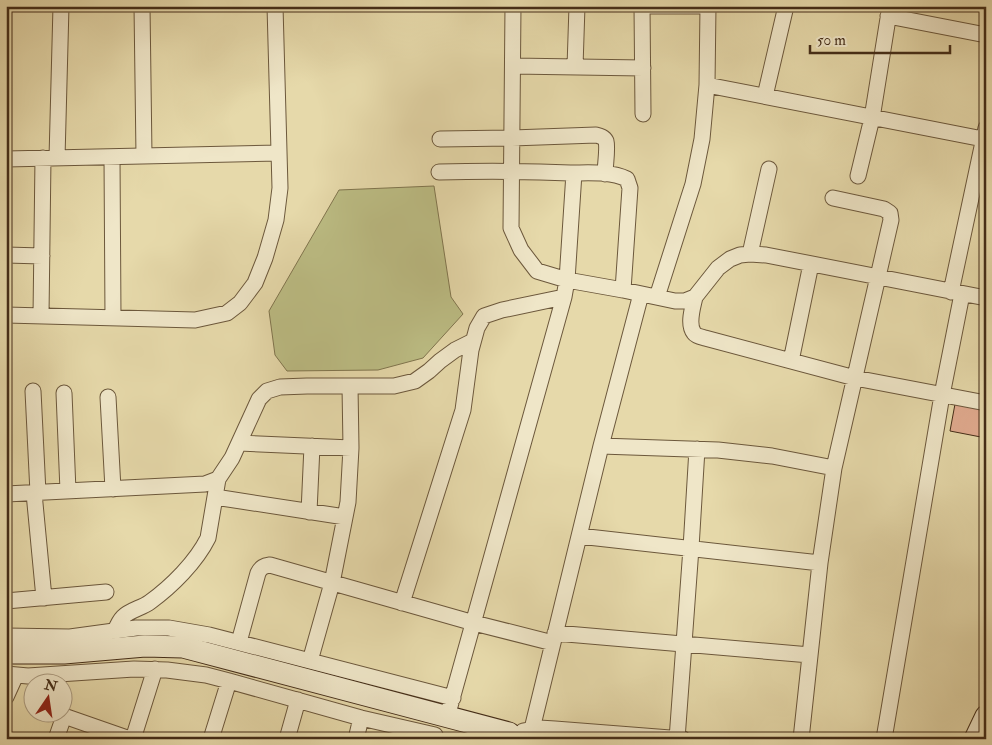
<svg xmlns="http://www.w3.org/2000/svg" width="992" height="745" font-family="'IM FELL Double Pica',serif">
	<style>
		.green { fill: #bcbd84; stroke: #80754e }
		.building { fill: #e1ab90; stroke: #442d18 }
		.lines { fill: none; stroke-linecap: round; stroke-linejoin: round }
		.street-casing { stroke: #6c583c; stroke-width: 17 }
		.secondary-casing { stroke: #442d18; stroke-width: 23 }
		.street { stroke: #efe6c8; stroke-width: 15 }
		.secondary { stroke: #efe6c8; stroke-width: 21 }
	</style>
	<rect width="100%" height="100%" fill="#e6d9aa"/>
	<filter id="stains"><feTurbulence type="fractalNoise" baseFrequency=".004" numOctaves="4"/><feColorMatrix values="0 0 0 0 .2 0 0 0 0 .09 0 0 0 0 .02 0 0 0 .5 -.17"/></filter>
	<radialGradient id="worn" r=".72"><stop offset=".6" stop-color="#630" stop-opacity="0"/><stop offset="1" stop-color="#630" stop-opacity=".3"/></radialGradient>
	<!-- green -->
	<path class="green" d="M434 186 451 297 463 314 423 358 378 370 287 371 275 355 269 311 339 190Z"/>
	<!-- building -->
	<path class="building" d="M955 404 986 410V438L950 431Z"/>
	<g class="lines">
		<!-- street casing -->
		<g class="street-casing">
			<path id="street" d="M142 6 144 156
				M513 6 511 228 521 250 537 271 567 280 623 290 675 301H685L695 297 718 268 730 259 740 255 750 254 766 255 986 298
				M640 6H708
				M642 6 643 114
				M888 16 986 35
				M513 66 643 68
				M575 67 577 6
				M707 85 983 139
				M765 96 786 6
				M440 139 512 138 596 135C600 136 604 137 606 141 608 148 605 166 605 174
				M112 157 113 318
				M57 158 61 6
				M6 159 279 153
				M439 172C483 171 526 171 570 173 589 173 610 171 627 179L630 188 623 290
				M858 176 872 118 890 6
				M750 254 769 169
				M6 255 42 256
				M951 292 986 128
				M657 297 693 184 702 139 707 85 708 6
				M695 297C693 307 687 324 694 333 696 336 701 337 705 338L855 378 986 403
				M6 315 195 320 227 313 240 303 255 283 265 258 276 220 280 188 275 6
				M41 316 43 158
				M791 361 811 264
				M33 391 38 493
				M64 393 68 491
				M108 397 113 489
				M239 443 351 448
				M601 446 718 450 772 456 834 468
				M34 493 44 598
				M6 494 205 484 218 479 232 458 259 399 267 391 280 387 307 386H394L415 381 429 371 440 361 455 350 473 341
				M215 497 345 517
				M309 512 312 446
				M579 536 820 563
				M6 601 106 592
				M402 603 463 410 471 350 477 328 484 316 502 310 564 297
				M115 631C117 626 119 621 123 617 130 610 142 608 150 602 172 586 196 562 208 538L218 479
				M555 633 810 655
				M6 636 70 637 136 628H169L209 635 453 698
				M239 642 258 573C261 567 264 566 270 565L474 623 553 643
				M310 661 332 583 348 502 351 448 350 386
				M6 674 28 676 134 669 167 670 206 675 229 681 361 718 435 735
				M6 697 16 675
				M58 712 64 716 130 739
				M447 717 564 297 567 280 574 173
				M532 729 601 446 641 294
				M523 731 539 728 555 729 683 739
				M56 739 64 716
				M133 739 155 669
				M211 739 229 681
				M287 739 298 700
				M356 739 361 718
				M677 739 691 548 697 449
				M801 739 820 563 834 468 891 220 890 213 884 209 833 198
				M884 739 942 395 962 294"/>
		</g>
		<!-- secondary casing -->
		<g class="secondary-casing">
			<path id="secondary" d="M6 651 13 653H64L145 646 183 647 509 733 516 739
				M975 739 986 716"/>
		</g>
		<!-- street -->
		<use href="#street" class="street"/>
		<!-- secondary -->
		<use href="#secondary" class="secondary"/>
	</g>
	<!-- margin -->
	<rect width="992" height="745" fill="none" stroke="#e6d9aa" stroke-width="25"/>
	<rect x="8" y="8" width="977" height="730" fill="none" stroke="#442d18" stroke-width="2.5"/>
	<rect x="12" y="12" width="967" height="720" fill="none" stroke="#442d18"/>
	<!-- north arrow -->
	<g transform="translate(48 698) rotate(13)"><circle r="24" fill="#efe6c8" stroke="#ab9c82"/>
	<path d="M0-4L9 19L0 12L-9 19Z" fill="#8f2418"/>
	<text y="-8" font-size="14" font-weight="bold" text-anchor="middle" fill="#442d18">N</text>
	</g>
	<!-- scale -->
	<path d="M810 45v8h140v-8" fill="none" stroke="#442d18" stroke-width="2.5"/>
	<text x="817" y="45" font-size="15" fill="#442d18" stroke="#efe6c8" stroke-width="4" paint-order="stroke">50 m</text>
	<rect width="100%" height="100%" filter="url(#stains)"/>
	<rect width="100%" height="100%" fill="url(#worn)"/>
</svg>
